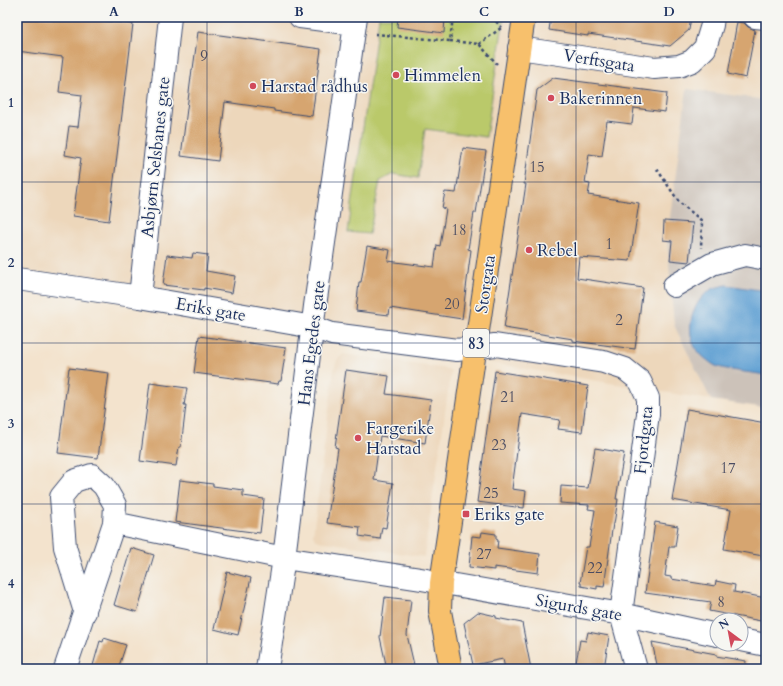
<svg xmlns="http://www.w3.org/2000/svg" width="783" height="686" font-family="Cardo,serif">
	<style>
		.built { fill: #edd7bb }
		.industrial { fill: #ccc2b9 }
		.green { fill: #bac96b; stroke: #6a7c64 }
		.water { fill: #60a0d3; stroke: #3e6898 }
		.building { fill: #d6a570 }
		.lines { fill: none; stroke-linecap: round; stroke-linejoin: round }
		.minor-casing { stroke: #3b4a6f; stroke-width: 24 }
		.highway-casing { stroke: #3b4a6f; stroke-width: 24 }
		.path { stroke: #3b4a6f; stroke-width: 2.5; stroke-dasharray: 3 3; stroke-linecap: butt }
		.minor { stroke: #fff; stroke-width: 22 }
		.highway { stroke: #f7c06c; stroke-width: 22 }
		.grid { fill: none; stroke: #1b2f5e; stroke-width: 1; stroke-opacity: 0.55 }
		.poi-dot { fill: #d1495b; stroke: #f6f6f2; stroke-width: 1.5 }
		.labels { text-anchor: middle; stroke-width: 3; stroke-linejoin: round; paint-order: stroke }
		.number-label { font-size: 15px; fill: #4a4c62 }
		.shield { fill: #f6f6f2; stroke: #5d6b8a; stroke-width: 1 }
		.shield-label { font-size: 16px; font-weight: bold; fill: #1b2f5e }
		.street-label { font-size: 17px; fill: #1b2f5e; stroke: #f6f6f2 }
		.poi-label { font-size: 17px; fill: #1b2f5e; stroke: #f6f6f2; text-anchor: start }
		.neatline { fill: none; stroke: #1b2f5e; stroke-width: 1.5 }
		.grid-label { font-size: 13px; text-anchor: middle; font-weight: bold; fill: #1b2f5e }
	</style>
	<rect width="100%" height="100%" fill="#f6f6f2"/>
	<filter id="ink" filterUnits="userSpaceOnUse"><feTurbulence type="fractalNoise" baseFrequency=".025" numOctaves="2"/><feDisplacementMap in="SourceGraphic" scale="8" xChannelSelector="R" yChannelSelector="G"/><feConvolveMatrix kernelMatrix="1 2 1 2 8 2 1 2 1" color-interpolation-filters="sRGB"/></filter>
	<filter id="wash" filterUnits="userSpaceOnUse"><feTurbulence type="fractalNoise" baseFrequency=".012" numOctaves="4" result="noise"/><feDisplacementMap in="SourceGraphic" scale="16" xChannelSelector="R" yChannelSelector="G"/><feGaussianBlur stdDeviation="0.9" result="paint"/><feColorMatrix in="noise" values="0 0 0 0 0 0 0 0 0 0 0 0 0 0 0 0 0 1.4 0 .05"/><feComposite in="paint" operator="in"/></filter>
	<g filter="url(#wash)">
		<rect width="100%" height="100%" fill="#f3e3cd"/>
		<!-- built -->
		<path class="built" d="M17 17H766V100L687 90 674 325 711 400 17 283Z
			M343 354 448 369 451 371 424 557 319 541 316 539 313 535 334 369 337 360Z"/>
		<!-- industrial -->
		<path class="industrial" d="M687 89 766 100V408L711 400 674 325 667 240Z"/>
		<!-- green -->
		<path class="green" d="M379 17H504L486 137 425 129 418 178 393 174 380 181 369 234 348 232Z"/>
		<!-- water -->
		<path class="water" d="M727 285 766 291V375C755 373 722 370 714 365 706 360 695 351 692 340 687 322 695 299 712 289 716 287 722 286 727 285Z"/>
		<g id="blocks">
			<!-- building -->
			<path class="building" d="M19 17H75L133 24 109 221 73 216 81 158 65 155 69 126 78 127 82 95 59 92 63 57 17 51V34Z
				M398 17H445L444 33 397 27Z
				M551 17H691L689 30 670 46 588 34V36L549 30Z
				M737 22 744 23 748 27 755 30 746 78 728 74Z
				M198 32 321 49 312 116 274 111V109L225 102 218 161 181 156 192 69H193Z
				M553 78 667 93 665 112 634 108 632 124 607 121 602 156 589 154 585 183 590 184 588 195 639 203 630 261 579 257 577 278 643 288 635 349 573 341V339L504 328 526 184H524L537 90Z
				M463 148 486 151 476 213H474L468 249 471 250 462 319 390 308 389 315 356 311 359 282H361L367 246 390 250 388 261 434 267 437 245 440 246 446 209 442 208 445 192 456 193Z
				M664 221 693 223 689 262 670 260 672 241 663 240Z
				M193 253 208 255 206 271 235 276 232 293 204 288V290L163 285 167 255 192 258Z
				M199 336 286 348 281 381H279L278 384 194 373Z
				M69 368 109 373 98 458 58 453Z
				M346 370 389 376 386 394 431 400 425 443 380 436 374 480 393 483 386 528 382 527 380 539 359 536 360 527 327 523 338 448 335 447Z
				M495 371 588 386 582 432 558 429 560 420 522 414 512 489 526 491 524 508 477 502Z
				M150 383 187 388 184 405H186L181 447H179L176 466 140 461Z
				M687 409 766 423V540L763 556 724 549 731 510 672 500Z
				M595 448 624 453 616 499H618L614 524 613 523 604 587 597 586V589L581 586V583H580L586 547H589L595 510 588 509 589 505 560 503 561 486 588 488Z
				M180 480 213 484V486L243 490V496L264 499 260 533 175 522Z
				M655 522 678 526 675 547H669L665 576 671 577V579L715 586 716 581 735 585 734 592 766 598V622L709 611 711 602 645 593Z
				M482 532 496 534V539L498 540 497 548 540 554 538 573 494 567V570L469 567 472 536 481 537Z
				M131 548 154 555 137 612 114 605Z
				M227 572 251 578 238 635 214 629Z
				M385 597 411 600 407 635 415 669H387L380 637Z
				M478 612 496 616V618L522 623 531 669H505L503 659 473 665 464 623Z
				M588 632 609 636 604 669H575L580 640 586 641Z
				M104 638 126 645 118 669H92L100 641 103 642Z
				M652 642 716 654V656L746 661 745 669H658Z"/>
		</g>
	</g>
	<g filter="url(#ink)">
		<use href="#blocks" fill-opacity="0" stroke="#3b4a6f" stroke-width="1"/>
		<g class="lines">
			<!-- minor casing -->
			<g class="minor-casing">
				<path id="minor" d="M300 17 355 24
					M755 17 766 18
					M519 48 654 68 679 66 692 61 705 48 712 25 713 17
					M17 279 140 297 313 327 332 334 457 350 495 345 604 362 625 369 640 381 648 398V414L621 614 636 669
					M674 286 712 264 745 255 766 259
					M140 297 170 17
					M114 523 284 558 421 579 621 614 717 635
					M741 640 766 645
					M65 669 114 523 115 505 104 486 92 475 74 481 61 497 65 547 85 612
					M267 669 284 558 315 306 356 17"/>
			</g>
			<!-- highway casing -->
			<g class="highway-casing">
				<path id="highway" d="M451 669 440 611 441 583 524 17"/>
			</g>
			<!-- path -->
			<path class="path" d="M492 17 501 27
				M375 34 450 41 453 17
				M450 41 479 44 497 64
				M479 44 501 28
				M657 169 679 202 702 221 701 248"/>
			<!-- minor -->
			<use href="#minor" class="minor"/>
			<!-- highway -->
			<use href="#highway" class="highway"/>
		</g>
	</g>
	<!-- grid -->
	<path class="grid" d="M207 17V669M392 17V669M576 17V669M17 182H766M17 343H766M17 504H766"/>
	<!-- markers -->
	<g class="poi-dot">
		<circle cx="396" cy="75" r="4"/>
		<circle cx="253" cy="86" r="4"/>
		<circle cx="551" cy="98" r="4"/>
		<circle cx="529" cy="250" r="4"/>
		<circle cx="358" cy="438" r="4"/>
		<rect x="462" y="510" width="8" height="8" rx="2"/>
	</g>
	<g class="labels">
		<!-- number labels -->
		<g class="number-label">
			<text x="204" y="61">9</text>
			<text x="537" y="172">15</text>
			<text x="459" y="235">18</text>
			<text x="609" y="249">1</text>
			<text x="452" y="309">20</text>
			<text x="619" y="325">2</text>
			<text x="508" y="402">21</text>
			<text x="499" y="450">23</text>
			<text x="728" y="473">17</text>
			<text x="491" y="498">25</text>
			<text x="484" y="559">27</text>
			<text x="595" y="573">22</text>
			<text x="721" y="607">8</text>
		</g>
		<!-- shield labels -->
		<rect class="shield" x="463" y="329" width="26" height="28" rx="3"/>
		<g class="shield-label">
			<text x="476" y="349">83</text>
		</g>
		<!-- street labels -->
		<g class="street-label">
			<text transform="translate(599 60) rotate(9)" y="6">Verftsgata</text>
			<text transform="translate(155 157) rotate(-84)" y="6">Asbjørn Selsbanes gate</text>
			<text transform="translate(485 284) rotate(-82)" y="6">Storgata</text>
			<text transform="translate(211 309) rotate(10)" y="6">Eriks gate</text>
			<text transform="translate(311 343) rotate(-83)" y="6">Hans Egedes gate</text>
			<text transform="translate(643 440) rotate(-84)" y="6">Fjordgata</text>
			<text transform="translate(579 607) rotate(10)" y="6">Sigurds gate</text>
		</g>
		<!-- poi labels -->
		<g class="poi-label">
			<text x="404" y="81">Himmelen</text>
			<text x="261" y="92">Harstad rådhus</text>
			<text x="559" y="104">Bakerinnen</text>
			<text x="537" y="256">Rebel</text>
			<text x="366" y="434">Fargerike<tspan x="366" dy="20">Harstad</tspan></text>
			<text x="474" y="520">Eriks gate</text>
		</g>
	</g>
	<!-- margin -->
	<rect width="783" height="686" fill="none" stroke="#f6f6f2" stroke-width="44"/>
	<!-- north arrow -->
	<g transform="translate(729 632) rotate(328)"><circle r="19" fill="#f6f6f2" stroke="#9ea6b7"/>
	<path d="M0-3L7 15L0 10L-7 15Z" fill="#d1495b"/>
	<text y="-6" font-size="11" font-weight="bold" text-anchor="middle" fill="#1b2f5e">N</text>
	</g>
	<rect x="22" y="22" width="739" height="642" class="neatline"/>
	<g class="grid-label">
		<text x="114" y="16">A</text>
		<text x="299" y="16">B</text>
		<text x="484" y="16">C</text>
		<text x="669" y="16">D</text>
		<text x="11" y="107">1</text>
		<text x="11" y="267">2</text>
		<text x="11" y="428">3</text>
		<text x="11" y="588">4</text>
	</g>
</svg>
